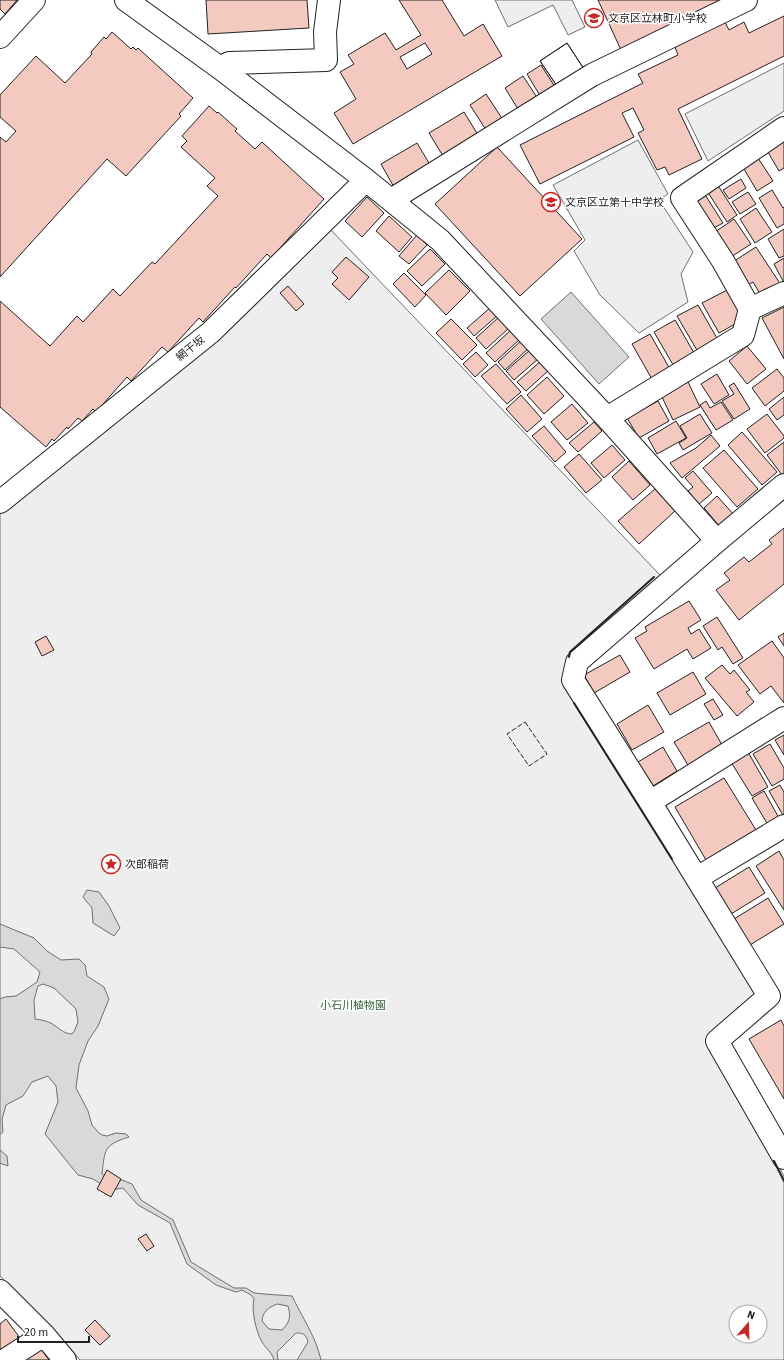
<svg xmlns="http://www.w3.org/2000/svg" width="784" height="1360" font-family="'Source Sans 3','Noto Sans JP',sans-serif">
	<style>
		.green { fill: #eee; stroke: #6f6f6f; fill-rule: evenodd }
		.water { fill: #d9d9d9; stroke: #6f6f6f; fill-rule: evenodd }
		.building { fill: #f3c9c0; stroke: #222; fill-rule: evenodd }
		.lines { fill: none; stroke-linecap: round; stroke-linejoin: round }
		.minor-casing { stroke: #222; stroke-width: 24 }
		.minor { stroke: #fff; stroke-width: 22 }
		.fence { stroke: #222; stroke-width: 1; stroke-dasharray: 5 2; stroke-linecap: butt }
		.wall { stroke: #222; stroke-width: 2 }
		.labels { text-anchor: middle; stroke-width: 3; stroke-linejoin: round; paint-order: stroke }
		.poi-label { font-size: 11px; fill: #222; stroke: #fff; text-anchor: start }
		.street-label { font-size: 11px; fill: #222; stroke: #fff }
		.park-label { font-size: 11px; fill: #2f5e38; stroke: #fff }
	</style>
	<rect width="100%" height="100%" fill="#fff"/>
	<!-- green -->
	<path class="green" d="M495 0H572L585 27 568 35 553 5 508 27Z
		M784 63V111L708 161 685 114Z
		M638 140 668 194 659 200 693 252 681 274 688 302 639 333 600 295 574 251 585 240 553 185Z
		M330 229 660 575 572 654 566 684 761 996 710 1040 784 1176V1360H80L52 1328 0 1276V512L107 423 224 335ZM736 1312H760V1336H736Z"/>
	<!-- water -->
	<path class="water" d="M571 292 629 357 599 384 541 319Z
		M87 890 99 892 109 906 120 928 114 936 93 923 92 908 83 897Z
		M0 924 34 938 47 951 61 960 79 959 85 965 87 976 104 987 109 999 98 1026 88 1041 79 1065 76 1088 88 1111 92 1125 99 1133 102 1135 107 1136 116 1133 126 1134 129 1137C103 1145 105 1150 102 1174L114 1182 122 1180 132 1184 141 1200 173 1220 191 1262 234 1288H246L254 1293 264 1294 292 1296C302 1317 316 1337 321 1360H297L308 1342C306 1334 303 1333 296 1333L277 1352 278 1360H274C272 1352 266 1349 262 1342 256 1332 251 1309 254 1299L251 1295 242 1290 236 1292 216 1285 187 1264 170 1223 138 1205 123 1188 111 1190 93 1179 78 1175 45 1134 58 1102 56 1086 48 1076 32 1082 23 1096 6 1105 2 1119 3 1132 0 1134V999L5 997 16 996 37 982 40 972 14 949 0 947ZM43 984 54 988 76 1009 78 1022 74 1032 71 1034C63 1033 60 1029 54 1025 49 1021 41 1020 35 1019L34 1000 38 986ZM277 1304 288 1306C291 1317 290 1322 282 1330L269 1329 262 1321C263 1311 268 1308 277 1304Z
		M0 1150 7 1156 8 1166 0 1163Z"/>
	<!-- building -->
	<path class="building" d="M0 0H17L5 14 0 9Z
		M206 0H307L309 28 208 34Z
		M399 0H442L464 36 483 24 502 56 353 144 334 113 356 99 340 72 354 64 348 55 385 33 396 50 421 35ZM425 43 432 54 407 69 400 57Z
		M598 0H729L621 50Z
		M784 16V56L678 109 702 159 669 175 665 167 657 170 638 133 644 130 633 108 622 113 634 137 540 184 520 145 643 83 638 74 678 55 675 47 725 22 729 30 744 22 749 33Z
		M112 32 131 49 133 47 136 50 138 48 193 98 179 114 181 116 126 176 107 159 0 277V137L6 142 16 131 0 117V95L36 56 65 83 92 54 91 52 104 37 106 39Z
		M567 43 586 72 559 89 540 61Z
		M567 43 586 72 559 89 540 61Z
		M541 65 557 90 542 99 527 74Z
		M523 76 540 102 521 114 505 88Z
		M486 94 505 123 488 133 470 105Z
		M209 106 217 113 218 112 237 129 235 131 255 149 262 142 324 199 271 258 267 254 236 288 235 287 203 322 199 318 168 352 162 347 131 381 127 377 96 412 93 409 82 421 78 418 68 429 67 427 54 441 52 439 46 447 0 407V301L50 346 77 316 83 322 113 289 120 296 152 262 155 264 218 196 207 186 215 178 181 147 187 141 182 136Z
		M464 112 478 135 443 156 429 133Z
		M781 137 784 142V168L779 171 765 147Z
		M417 143 432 168 395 189 381 164Z
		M497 147 582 239 520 296 435 204Z
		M756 155 773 181 757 191 741 164Z
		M741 179 746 188 729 199 723 190Z
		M717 184 737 215 727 222 707 191Z
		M772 190 783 208 784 207V224L777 228 759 198Z
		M748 192 756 204 740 214 732 202Z
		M704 193 723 223 712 229 693 200Z
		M367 197 384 213 362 237 345 221Z
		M756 208 772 232 755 243 740 219Z
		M389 216 412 237 399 252 376 231Z
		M734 219 751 244 731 257 715 232Z
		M784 229V256L779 258 768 239Z
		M417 235 427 245 409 264 399 256Z
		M756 247 781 285 762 297 753 282 746 286 731 263Z
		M430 249 445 264 422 286 407 271Z
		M346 257 369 277 349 300 332 284 338 278 332 272Z
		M784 258V283L774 264Z
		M449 270 470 291 446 315 425 293Z
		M404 273 426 295 415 307 393 284Z
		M288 286 304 304 296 311 280 293Z
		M729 289 746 318 719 333 702 303Z
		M698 305 718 340 698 352 677 316Z
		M491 307 498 315 474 336 467 328Z
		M784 307V359L762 318Z
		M499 317 509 328 486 349 476 338Z
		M451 319 477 345 462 360 436 333Z
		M675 320 697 358 676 370 654 332Z
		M511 330 520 339 495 362 486 353Z
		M650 334 671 371 653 381 632 344Z
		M523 339 530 347 505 370 498 362Z
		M747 346 766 369 747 384 729 361Z
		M530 350 538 359 514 380 506 371Z
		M476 352 488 365 475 377 463 364Z
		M541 361 549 370 526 391 517 382Z
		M496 364 521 392 507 404 481 376Z
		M777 369 784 378V391L765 406 752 388Z
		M717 374 729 395 714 404 701 384Z
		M547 377 564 396 544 414 527 395Z
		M688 382 700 407 673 420 661 395Z
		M734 383 750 409 734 419 722 401 734 394 729 386Z
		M521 395 542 419 527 432 506 409Z
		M784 397V415L777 420 769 409Z
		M658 401 669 421 639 438 627 418Z
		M706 401 710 408 721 402 733 420 716 430 700 405Z
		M572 404 588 423 567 440 551 422Z
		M700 414 712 433 683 450 679 443 687 438 680 426Z
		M767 414 784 436V438L765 453 747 429Z
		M676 421 686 438 657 454 648 438Z
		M594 422 602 431 578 452 569 443Z
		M544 426 566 452 555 462 532 436Z
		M742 432 777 472 762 485 728 445Z
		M711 435 720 446 682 478 670 463 696 448Z
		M784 442V474L782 475 767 455Z
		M612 445 625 460 604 478 591 463Z
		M724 450 758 489 737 507 703 468Z
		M579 454 602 480 586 493 564 467Z
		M629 461 650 485 633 500 612 477Z
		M693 471 712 493 699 504 688 491 693 487 685 478Z
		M655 489 675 511 639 544 618 521Z
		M717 496 735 516 721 528 704 508Z
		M784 528V584L739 620 716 590 730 580 724 573 744 557 749 562 772 544 769 540Z
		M689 601 701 620 688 628 691 634 699 629 711 648 693 659 687 649 654 669 635 638 647 631 645 627Z
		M717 617 743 658 733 664 722 647 718 650 703 626Z
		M784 633V646L778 637Z
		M46 636 54 650 42 656 35 642Z
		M772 641 784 658V703L771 686 760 694 738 665Z
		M620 655 630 672 594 693 584 675Z
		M722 665 730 674 734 670 750 690 746 692 754 702 737 716 705 678Z
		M693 672 706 694 670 715 657 693Z
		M713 699 723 715 714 720 704 704Z
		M648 705 664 732 632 750 617 724Z
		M709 722 722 745 688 765 674 742Z
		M784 735V755L775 740Z
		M770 744 784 768V779L772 786 753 754Z
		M663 747 677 771 653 786 638 762Z
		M748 752 768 787 752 796 731 762Z
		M724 778 756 830 706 860 675 807Z
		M780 785 784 792V817L769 791Z
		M764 791 779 818 768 825 752 798Z
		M779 851 784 860V910L756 866Z
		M749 867 765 893 731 914 715 888Z
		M768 898 784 924 750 945 734 919Z
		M781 1020 784 1026V1099L749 1039Z
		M107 1170 121 1179 111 1197 97 1189Z
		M146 1234 154 1246 147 1251 138 1239Z
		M6 1319 20 1338 0 1352V1324Z
		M95 1320 110 1336 100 1345 85 1330Z
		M41 1349 49 1360H25Z"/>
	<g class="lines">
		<!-- minor casing -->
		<g class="minor-casing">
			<path id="minor" d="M126 0 220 68 366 180 440 240 607 418 717 541
				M0 37 34 0
				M220 68 229 63 326 60 325 32 329 0
				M391 200 592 75 746 0
				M750 309 784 293
				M607 418 743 335 750 309 723 261 682 198 784 128
				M784 485 717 541 577 662 573 680 650 802 769 996 717 1041 784 1158
				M0 502 211 332 366 180
				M650 802 784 718
				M697 878 784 826
				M0 1291 44 1335 65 1360
				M5 1360 44 1335"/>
		</g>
		<!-- minor -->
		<use href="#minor" class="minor"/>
		<!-- fence -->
		<path class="fence" d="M525 722 547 754 529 766 507 734Z"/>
		<!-- wall -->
		<path class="wall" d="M569 657 570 652 654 577
			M574 703 672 859
			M774 1161 784 1181"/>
	</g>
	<!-- icons -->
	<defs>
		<g id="school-ring" transform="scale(1)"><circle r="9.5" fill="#fff" stroke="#c62828" stroke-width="1.5"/><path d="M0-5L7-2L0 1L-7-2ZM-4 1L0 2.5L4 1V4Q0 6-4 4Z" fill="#c62828"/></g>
		<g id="sight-ring" transform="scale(1)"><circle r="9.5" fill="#fff" stroke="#c62828" stroke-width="1.5"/><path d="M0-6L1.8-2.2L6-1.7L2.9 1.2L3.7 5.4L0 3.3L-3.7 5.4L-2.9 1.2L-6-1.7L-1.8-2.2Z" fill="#c62828"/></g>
	</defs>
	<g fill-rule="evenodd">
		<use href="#school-ring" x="594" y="18"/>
		<use href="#school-ring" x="551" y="202"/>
		<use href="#sight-ring" x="111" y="864"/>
	</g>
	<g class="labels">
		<!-- poi labels -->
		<g class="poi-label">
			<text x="608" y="22">文京区立林町小学校</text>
			<text x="565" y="206">文京区立第十中学校</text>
			<text x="125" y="868">次郎稲荷</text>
		</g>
		<!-- street labels -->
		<g class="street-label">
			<text transform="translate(190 348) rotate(-39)" y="4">網干坂</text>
		</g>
		<!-- park labels -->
		<g class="park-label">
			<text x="353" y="1009">小石川植物園</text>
		</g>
	</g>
	<!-- north arrow -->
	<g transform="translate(748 1324) rotate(20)"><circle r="19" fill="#ffffff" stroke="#a7a7a7"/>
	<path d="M0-3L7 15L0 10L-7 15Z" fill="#c62828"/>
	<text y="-6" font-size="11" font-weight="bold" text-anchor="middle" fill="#222222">N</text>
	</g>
	<!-- scale -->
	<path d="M18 1336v6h71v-6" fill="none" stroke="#222222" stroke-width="2"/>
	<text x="24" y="1336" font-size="12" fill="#222222" stroke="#ffffff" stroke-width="3" paint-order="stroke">20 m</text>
</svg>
